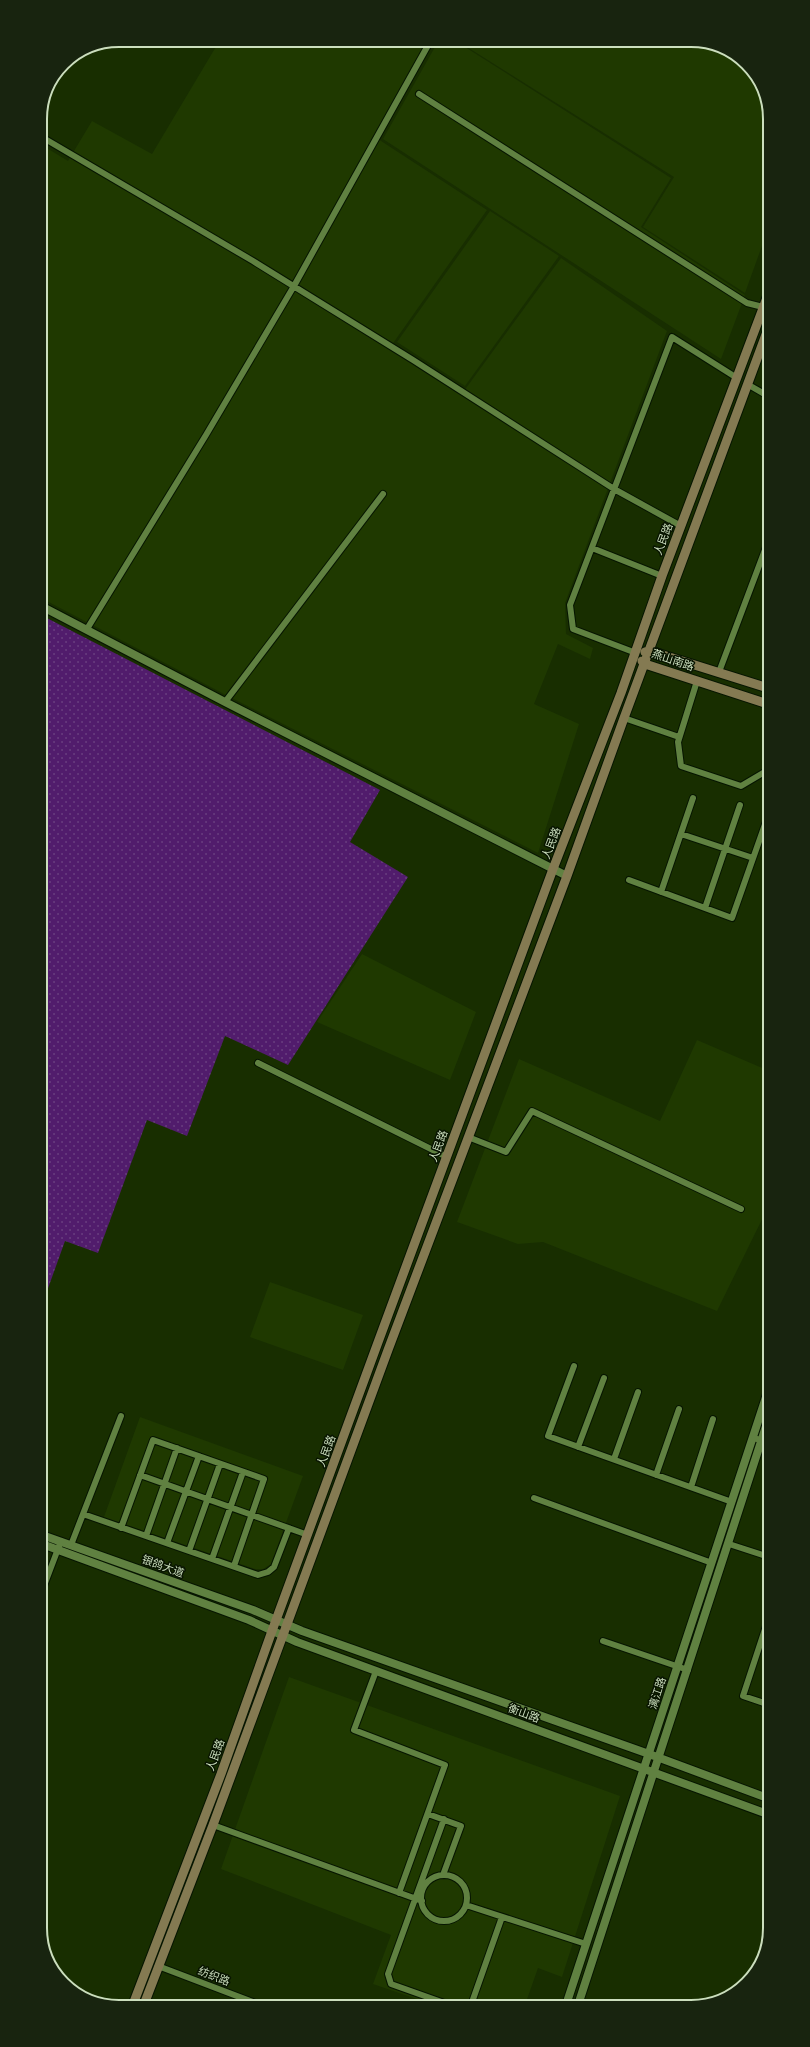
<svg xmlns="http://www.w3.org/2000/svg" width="810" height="2047" font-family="Literata,'Noto Sans SC',serif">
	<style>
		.built { fill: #1f3900 }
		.grass { fill: url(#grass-dots) }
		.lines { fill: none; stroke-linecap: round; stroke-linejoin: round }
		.minor-casing { stroke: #061500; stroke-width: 8 }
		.tertiary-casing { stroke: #061500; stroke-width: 10 }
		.secondary-casing { stroke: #061500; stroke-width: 11 }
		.minor { stroke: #608141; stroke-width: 6 }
		.tertiary { stroke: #608141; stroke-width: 8 }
		.secondary { stroke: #847a52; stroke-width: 9 }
		.labels { text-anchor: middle; stroke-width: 3; stroke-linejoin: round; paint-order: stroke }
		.street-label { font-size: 11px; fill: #cbdebd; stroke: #081400 }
		.rim { fill: none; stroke: #cbdebd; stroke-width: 2 }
	</style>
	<defs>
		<pattern id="grass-dots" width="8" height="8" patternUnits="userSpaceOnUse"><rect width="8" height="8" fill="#511c6c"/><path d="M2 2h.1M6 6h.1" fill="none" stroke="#693d7f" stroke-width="1.8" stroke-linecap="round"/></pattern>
	</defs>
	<rect width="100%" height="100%" fill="#182e00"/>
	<!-- built -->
	<path class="built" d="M220 40H431L378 139 487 210 389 349 461 395 561 258 667 331 565 603 566 634 593 648 590 659 558 644 534 704 579 724 538 853 226 695 41 598 40 144 68 161 92 121 152 154Z
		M439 40H454L671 178 641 227 745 295 721 359 383 139Z
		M456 40H697L739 56 767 98V232L745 293 643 227 674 177Z
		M490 211 559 256 465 386 397 342Z
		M362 954 476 1012 450 1080 317 1022Z
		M697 1040 769 1071V1205L717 1311 543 1242 518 1244 457 1222 519 1059 660 1121Z
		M270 1282 363 1315 343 1370 250 1337Z
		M140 1417 303 1476 271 1564 263 1569H255L104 1517Z
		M289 1677 620 1796 562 1977 538 1968 525 2005H434L373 1984 391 1935 221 1869Z"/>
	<!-- grass -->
	<path class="grass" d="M41 615 380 790 350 842 408 877 288 1065 225 1036 187 1136 147 1120 98 1253 65 1241 42 1305Z"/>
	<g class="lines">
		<!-- minor casing -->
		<g class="minor-casing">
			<path id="minor" d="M419 94 747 303 763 307
				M40 136 253 261 413 360 614 489 681 526
				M747 384 768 396
				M592 548 662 576
				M87 629 206 435 294 286 431 40
				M636 653 573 629 570 605 672 337 737 378
				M719 672 768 542
				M697 681 678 742 681 766 741 786 768 770
				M225 702 383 494
				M624 718 679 737
				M681 834 753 858
				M629 880 732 918 768 816
				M661 892 693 798
				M705 908 740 805
				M258 1063 447 1157
				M468 1137 506 1152 532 1111 741 1209
				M574 1366 548 1436 732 1502
				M753 1438 769 1442
				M578 1447 604 1378
				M614 1459 638 1392
				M140 1475 308 1535
				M656 1475 679 1409
				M691 1487 713 1419
				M534 1498 712 1563
				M83 1514 258 1575 268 1572 274 1567 289 1528
				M121 1528 153 1440 264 1479 234 1566
				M146 1536 177 1448
				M167 1543 199 1456
				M729 1544 769 1557
				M71 1545 121 1416
				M189 1551 220 1464
				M212 1559 243 1472
				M42 1591 61 1541
				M770 1614 743 1696 770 1705
				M603 1641 688 1670
				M376 1671 354 1730 445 1765 399 1893
				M428 1814 461 1826 443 1875
				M444 1819 388 1974 391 1984 450 2005
				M213 1825 422 1901
				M421 1898a23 23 0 1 1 46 0a23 23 0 1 1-46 0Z
				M466 1905 586 1944
				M158 1966 263 2006
				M471 2005 502 1917"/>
		</g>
		<!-- tertiary casing -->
		<g class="tertiary-casing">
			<path id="tertiary" d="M41 606 225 702 567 876
				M42 1535 253 1610 302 1631 649 1754 770 1799
				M42 1544 249 1620 297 1642 770 1815
				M566 2005 769 1388
				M578 2005 769 1417"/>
		</g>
		<!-- secondary casing -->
		<g class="secondary-casing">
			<path id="secondary" d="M645 652 650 651 768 688
				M642 661 645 664 768 704
				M132 2007 221 1774 272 1631 377 1345 553 869 621 693 662 576 768 295
				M143 2007 213 1825 388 1350 567 876 624 718 768 329"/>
		</g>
		<!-- minor -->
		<use href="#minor" class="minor"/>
		<!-- tertiary -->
		<use href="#tertiary" class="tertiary"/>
		<!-- secondary -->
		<use href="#secondary" class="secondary"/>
	</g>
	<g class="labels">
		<!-- street labels -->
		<g class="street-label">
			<text transform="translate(663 539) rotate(-69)" y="4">人民路</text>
			<text transform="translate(673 660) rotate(19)" y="4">燕山南路</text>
			<text transform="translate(551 843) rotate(-69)" y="4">人民路</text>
			<text transform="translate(438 1146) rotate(-70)" y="4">人民路</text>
			<text transform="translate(326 1451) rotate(-70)" y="4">人民路</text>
			<text transform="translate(163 1566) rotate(20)" y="4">银鸽大道</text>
			<text transform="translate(657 1693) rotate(-72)" y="4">漓江路</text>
			<text transform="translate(524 1713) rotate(20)" y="4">衡山路</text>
			<text transform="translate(215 1755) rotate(-70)" y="4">人民路</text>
			<text transform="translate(214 1976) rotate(21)" y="4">纺织路</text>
		</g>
	</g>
	<!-- crop -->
	<path d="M0 0H810V2047H0ZM119 47H691A72 72 0 0 1 763 119V1928A72 72 0 0 1 691 2000H119A72 72 0 0 1 47 1928V119A72 72 0 0 1 119 47Z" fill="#18240f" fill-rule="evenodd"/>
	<path class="rim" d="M119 47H691A72 72 0 0 1 763 119V1928A72 72 0 0 1 691 2000H119A72 72 0 0 1 47 1928V119A72 72 0 0 1 119 47Z"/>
</svg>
